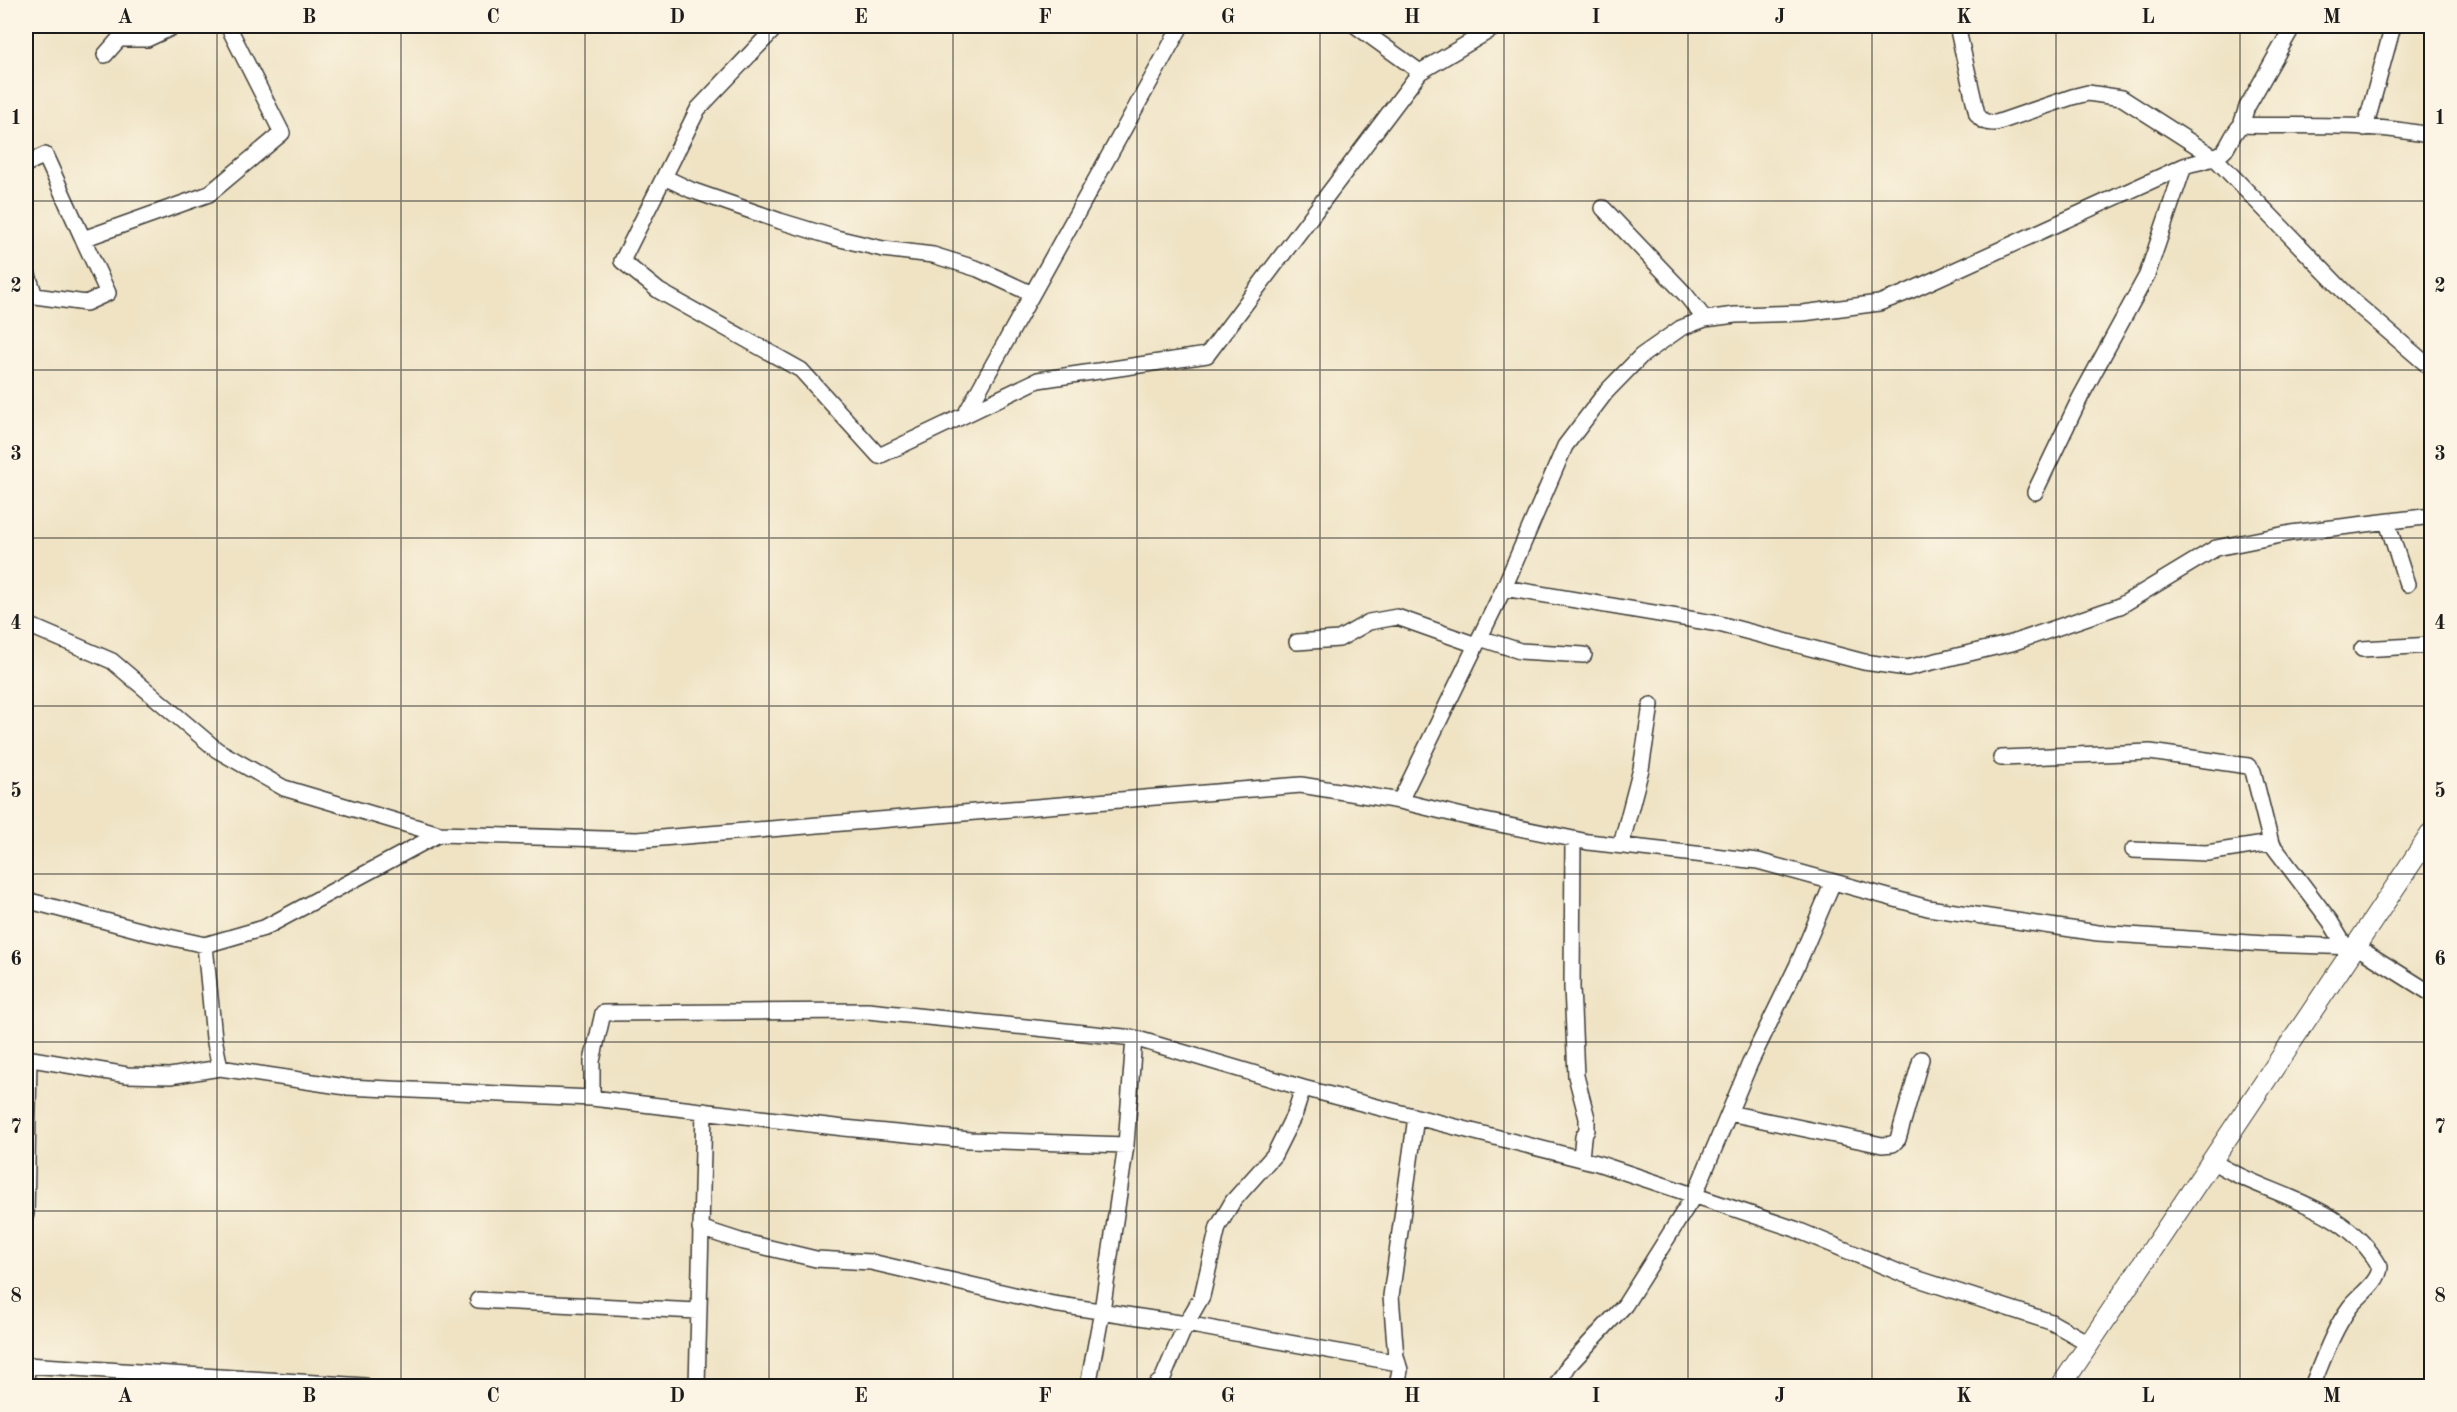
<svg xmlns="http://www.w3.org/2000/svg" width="2457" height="1412" font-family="'Old Standard TT',serif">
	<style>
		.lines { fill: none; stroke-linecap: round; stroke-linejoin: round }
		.minor-casing { stroke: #3c3a35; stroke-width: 18 }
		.major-casing { stroke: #3c3a35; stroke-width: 22 }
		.minor { stroke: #fff; stroke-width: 15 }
		.major { stroke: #fff; stroke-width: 20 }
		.grid { fill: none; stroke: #1c1c1c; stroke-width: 1.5; stroke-opacity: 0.55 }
		.neatline { fill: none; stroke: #1c1c1c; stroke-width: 2 }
		.grid-label { font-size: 20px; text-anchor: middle; font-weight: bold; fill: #1c1c1c }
	</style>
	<rect width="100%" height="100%" fill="#fcf5e5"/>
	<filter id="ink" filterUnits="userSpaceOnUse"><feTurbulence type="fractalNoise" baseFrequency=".0167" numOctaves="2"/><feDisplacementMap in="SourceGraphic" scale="12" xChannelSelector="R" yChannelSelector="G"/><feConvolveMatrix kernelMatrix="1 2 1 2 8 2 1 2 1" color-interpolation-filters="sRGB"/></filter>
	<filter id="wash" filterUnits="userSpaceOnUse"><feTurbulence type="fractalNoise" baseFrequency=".008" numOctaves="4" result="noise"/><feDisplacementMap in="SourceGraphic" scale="24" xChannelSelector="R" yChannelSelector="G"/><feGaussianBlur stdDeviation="1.35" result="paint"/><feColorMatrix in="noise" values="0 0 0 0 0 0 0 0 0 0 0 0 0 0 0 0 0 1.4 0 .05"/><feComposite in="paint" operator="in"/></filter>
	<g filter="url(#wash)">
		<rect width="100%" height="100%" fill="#efe3c4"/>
	</g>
	<g filter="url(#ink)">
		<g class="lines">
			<!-- minor casing -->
			<g class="minor-casing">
				<path id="minor" d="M777 26 698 109 622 261 659 291 801 370 879 456 965 415 1181 26
					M1356 26 1420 72 1497 26
					M1957 26 1977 114C1982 122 1987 123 1996 123L2072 97 2088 93 2122 98 2214 157 2353 301 2432 369
					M105 55 119 39H147L175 26
					M2241 125 2247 107 2293 26
					M2365 128 2393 26
					M26 164 45 155 83 239
					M664 177 691 190 780 221 836 238 883 249 933 255 978 269 1032 294
					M1603 208 1685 294 1705 319
					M26 269 35 296 86 303 108 293 83 239 209 194 282 133 228 26
					M965 415 1038 380 1207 355 1420 72
					M2035 492 2080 398 2147 275 2184 166
					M2387 522 2407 584
					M1504 588 1719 624 1864 662 1907 668 2012 643 2120 606 2216 548 2291 533 2432 516
					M26 624 112 661 217 750 284 788 439 834 637 840 1301 785 1400 801 1475 819 1588 842 1758 861 1928 908 2098 933 2265 944 2357 947 2432 994
					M1480 638 1520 651 1584 655
					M1297 642 1339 639 1369 622 1397 617 1476 645
					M2362 649 2432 645
					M2001 758 2150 752 2248 766 2253 771 2271 843 2330 921 2345 946
					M1400 801 1504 588 1565 446 1606 392 1641 356 1681 328 1705 319 1735 315 1803 313 1879 303 1903 294 2184 166C2196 162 2216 160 2225 150 2231 141 2233 133 2241 125 2303 127 2372 122 2432 136
					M1573 839 1572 987 1576 1076 1587 1118V1130L1583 1137 1581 1159
					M1621 845 1641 769 1651 705
					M2133 850 2207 853 2271 843
					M26 900 151 933 205 945 264 928 439 834
					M205 945 214 1038 220 1068 346 1087 592 1098V1061L603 1013 868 1011 1134 1038 1303 1088 1597 1163 1795 1229 1903 1274 2051 1322 2090 1344
					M26 1058 127 1075 170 1076 220 1068
					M592 1098 844 1128 970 1140 1126 1145
					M1729 1113 1882 1145 1893 1144 1898 1139 1921 1059
					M2212 1161C2270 1198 2344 1202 2380 1267 2379 1283 2359 1295 2350 1307 2333 1330 2323 1360 2312 1386
					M26 1214 29 1059
					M700 1228 740 1241 816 1259 871 1262 1053 1304 1186 1324 1398 1363
					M478 1300 697 1311
					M26 1365 365 1386
					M26 1386 27 1365
					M697 1386 704 1111
					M1088 1386 1102 1311 1126 1145 1134 1038
					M1155 1386 1162 1380 1186 1324 1202 1296 1218 1227 1233 1201 1274 1155 1295 1113 1303 1088
					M1397 1386 1400 1370 1396 1357 1391 1296 1416 1117
					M1556 1386 1569 1365 1625 1305 1695 1194 1750 1063 1797 966 1833 882"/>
			</g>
			<!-- major casing -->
			<g class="major-casing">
				<path id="major" d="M2061 1386 2432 832"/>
			</g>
			<!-- minor -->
			<use href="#minor" class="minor"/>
			<!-- major -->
			<use href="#major" class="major"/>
		</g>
	</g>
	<!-- grid -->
	<path class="grid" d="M217 26V1386M401 26V1386M585 26V1386M769 26V1386M953 26V1386M1137 26V1386M1320 26V1386M1504 26V1386M1688 26V1386M1872 26V1386M2056 26V1386M2240 26V1386M26 201H2432M26 370H2432M26 538H2432M26 706H2432M26 874H2432M26 1042H2432M26 1211H2432"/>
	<!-- margin -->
	<rect width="2457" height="1412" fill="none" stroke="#fcf5e5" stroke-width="66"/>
	<rect x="33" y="33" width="2391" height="1346" class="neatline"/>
	<g class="grid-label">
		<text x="125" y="23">A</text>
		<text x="309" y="23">B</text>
		<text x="493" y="23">C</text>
		<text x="677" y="23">D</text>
		<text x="861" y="23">E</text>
		<text x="1045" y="23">F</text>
		<text x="1228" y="23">G</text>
		<text x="1412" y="23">H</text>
		<text x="1596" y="23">I</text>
		<text x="1780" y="23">J</text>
		<text x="1964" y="23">K</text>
		<text x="2148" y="23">L</text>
		<text x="2332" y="23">M</text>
		<text x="16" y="124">1</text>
		<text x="2440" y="124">1</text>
		<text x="16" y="292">2</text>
		<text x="2440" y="292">2</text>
		<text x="16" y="460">3</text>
		<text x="2440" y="460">3</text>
		<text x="16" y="629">4</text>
		<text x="2440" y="629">4</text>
		<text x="16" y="797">5</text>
		<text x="2440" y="797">5</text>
		<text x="16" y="965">6</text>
		<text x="2440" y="965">6</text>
		<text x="16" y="1133">7</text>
		<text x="2440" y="1133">7</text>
		<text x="16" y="1302">8</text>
		<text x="2440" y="1302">8</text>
		<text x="125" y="1402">A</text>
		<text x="309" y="1402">B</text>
		<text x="493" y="1402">C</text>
		<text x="677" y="1402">D</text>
		<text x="861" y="1402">E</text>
		<text x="1045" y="1402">F</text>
		<text x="1228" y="1402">G</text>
		<text x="1412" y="1402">H</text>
		<text x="1596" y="1402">I</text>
		<text x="1780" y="1402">J</text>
		<text x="1964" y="1402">K</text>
		<text x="2148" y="1402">L</text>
		<text x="2332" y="1402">M</text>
	</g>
</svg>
